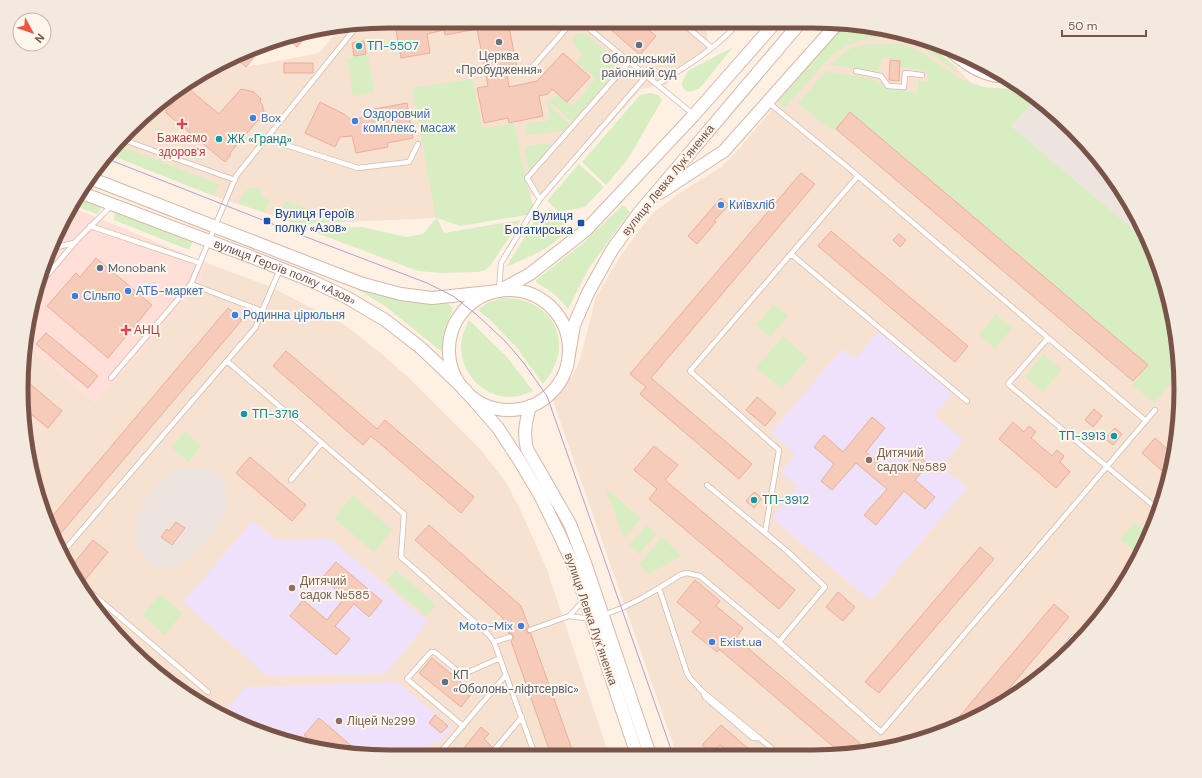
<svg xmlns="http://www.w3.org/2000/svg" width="1202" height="778" font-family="'DM Sans',sans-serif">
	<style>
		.residential { fill: #f7e2d2 }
		.commercial { fill: #ffdfd7 }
		.industrial { fill: #eee4df }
		.education { fill: #eee1fb }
		.green { fill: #d8edc1 }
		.building { fill: #f6cbb9; stroke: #eaae98 }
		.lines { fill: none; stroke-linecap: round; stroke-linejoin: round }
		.lane-casing { stroke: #d3b9ac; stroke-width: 6 }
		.secondary-casing { stroke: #d6b8a9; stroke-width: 14 }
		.lane { stroke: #fff; stroke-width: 4.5 }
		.secondary { stroke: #fff; stroke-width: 12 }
		.tram { stroke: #b2a1c9; stroke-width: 1 }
		.worship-dot { fill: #6b7280; stroke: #fff6ec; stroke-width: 1.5 }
		.service-dot { fill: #5c6f8a; stroke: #fff6ec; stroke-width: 1.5 }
		.culture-dot { fill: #0f9aa8; stroke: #fff6ec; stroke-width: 1.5 }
		.shop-dot { fill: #3f7fe0; stroke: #fff6ec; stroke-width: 1.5 }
		.health-dot { fill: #e0444e; stroke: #fff6ec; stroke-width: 1.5 }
		.transit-dot { fill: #1a4fb4; stroke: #fff6ec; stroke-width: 1.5 }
		.education-dot { fill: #8d6e63; stroke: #fff6ec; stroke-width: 1.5 }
		.labels { text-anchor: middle; stroke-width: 4; stroke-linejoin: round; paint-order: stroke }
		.culture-label { font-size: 12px; fill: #0d838f; stroke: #fff6ec; text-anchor: start }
		.worship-label { font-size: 12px; fill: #5b616d; stroke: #fff6ec }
		.service-label { font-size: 12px; fill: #4e5e75; stroke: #fff6ec; text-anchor: start }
		.shop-label { font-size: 12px; fill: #366cbe; stroke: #fff6ec; text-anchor: start }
		.health-label { font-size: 12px; fill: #be3a42; stroke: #fff6ec }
		.street-label { font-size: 12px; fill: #795347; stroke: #fff6ec }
		.transit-label { font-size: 12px; fill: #164399; stroke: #fff6ec; text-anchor: start }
		.education-label { font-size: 12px; fill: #785e54; stroke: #fff6ec; text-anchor: start }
		.rim { fill: none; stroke: #795347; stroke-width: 5 }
	</style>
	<rect width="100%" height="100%" fill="#fef1e4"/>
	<!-- residential -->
	<path class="residential" d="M389 21 696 23 707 32 709 54 665 85 641 89 549 192 436 218 298 224 214 196 108 154 184 83 235 58 246 67 319 53 339 29Z
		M844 24H861L927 42 957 68 1011 126 1150 244 1168 294 1180 365 1178 437 1162 507 1132 573 1090 631 1037 681 976 719 908 745 837 756 677 755 552 398 564 387 574 373 580 359 596 297 621 255 638 232 654 212 681 192 721 167 739 149 834 34Z
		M207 263 269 286 345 325 382 354 410 379 481 450 505 481 518 505 546 567 609 755 341 754 248 729 147 666 70 573 33 484 22 365 26 344 96 403 193 292Z"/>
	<!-- commercial -->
	<path class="commercial" d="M74 208 207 263 193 292 96 403 26 344 41 270Z"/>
	<!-- industrial -->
	<path class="industrial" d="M1036 100 1055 112 1105 165 1143 226 1150 244 1011 126Z
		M189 467 207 468 215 471 224 481 228 502 227 511 216 532 195 553 174 568 165 569 159 568 152 566 144 558 135 543 134 531 137 516 144 502 154 487 171 473 181 468Z"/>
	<!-- education -->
	<path class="education" d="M878 332 952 394 934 415 964 440 941 467 967 488 871 601 772 518 798 486 781 472 796 454 771 433 842 349 855 359Z
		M253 521 276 540 331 539 428 622 385 674 267 676 183 602Z
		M397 682 452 728 438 744 433 742 430 745 427 749 431 753 429 754H341L248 729 223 714 246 687Z"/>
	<!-- green -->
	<path class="green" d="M844 24H861L927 42 957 68 954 70 929 52 911 41 884 37 864 39 846 46 832 55 781 112 785 106 780 105 778 101 834 34Z
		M580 33 586 34 619 63 617 70 572 122 549 101 557 95 569 104 573 106 594 81V77L576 62 583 54C577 48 572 45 574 36Z
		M868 44H903L923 53 958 78 984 87 1020 90 1036 100 1011 126 1150 244 1168 294 1180 365V373L1154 403 1132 385 1148 365 850 112 836 129 832 130 798 104 826 71 873 79 882 86 917 93 919 80 928 82 927 71 900 67V61L890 60 889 57H882L881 67 878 71 830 65 831 63 851 48Z
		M733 47 700 88C692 93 682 94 682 82L688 71Z
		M368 54 374 92 353 96 347 58Z
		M473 79 482 129 514 123 527 185 533 205 527 215 460 226 437 218 444 233 521 220 490 266 486 270 478 272 441 273 418 271 306 229 362 227 406 237 423 234 436 218 412 88Z
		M649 93C656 93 659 95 662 100L628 159 606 185 582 162 640 95Z
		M547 102 570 125 564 131 527 135 525 124 542 121 544 122 549 120 550 117Z
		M549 143 551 145 550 148 529 171 525 149 528 146Z
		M118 145 219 184 214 196 108 154Z
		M579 164 604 187 585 207 559 212 547 201Z
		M250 187 261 189V197L270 200 265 213 239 203 244 193Z
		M79 198 102 207 98 214 94 213 75 206Z
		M285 201 348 222 298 224 278 217Z
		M623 205 630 212 589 268 568 309C559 297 549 290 536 282V280L582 244Z
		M115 213 193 241 189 250 114 220Z
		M558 216 571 227C552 248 532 256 506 267L535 221Z
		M343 281 392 298 423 303H447L453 308 443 336V353L385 306Z
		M502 298C554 297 577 345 543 384L517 348 490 320 478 310 489 302Z
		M774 304 788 316 770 337 756 325Z
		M996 314 1012 328 995 349 979 335Z
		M469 320 507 357 533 391C525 394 518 397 509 397 482 396 461 373 461 346 461 337 465 328 469 320Z
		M783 336 808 358 782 389 756 368Z
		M1043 354 1062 369 1043 392 1025 377Z
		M185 432 202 446 188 462 171 447Z
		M605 487 641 519 624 538Z
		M353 495 392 530 374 552 334 518Z
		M1135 522 1149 535 1140 556 1120 539Z
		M647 525 657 534 639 554 629 545Z
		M662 537 681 556 649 574 639 565Z
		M396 570 436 605 426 616 386 581Z
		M160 594 182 613 165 635 142 615Z"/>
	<!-- building -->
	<path class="building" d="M414 21 508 22 517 67 506 69 509 87 537 81 563 53 590 77 567 102 552 89 548 94 539 96 543 116 509 123 508 118 484 123 477 88 488 86 477 29 445 35 444 30 427 34 430 53 401 58 395 25Z
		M602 22 640 23 656 36 640 55Z
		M308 34 297 47 287 38 293 37Z
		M364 41 366 54 354 56 352 43Z
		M266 43 246 67 235 58 238 57Z
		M890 60 900 61 899 81 889 80Z
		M284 63H313V73H284Z
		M185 89H189L219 114 241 89 246 90 254 92 261 99 260 102 262 104 265 116 260 121 258 120 230 153V156L225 162 165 112Z
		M320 102 344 114 351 120 375 115 374 109 407 103 413 138 387 143 388 147 356 153 352 136 340 137 335 147 305 133Z
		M850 112 1148 365 1133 381 836 129Z
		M801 173 815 184 651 378 752 464 739 479 640 394 646 387 630 374Z
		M721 198 729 205 714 221 716 222 697 244 688 236Z
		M831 231 968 346 955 362 818 246Z
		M899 234 906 240 900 247 893 240Z
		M96 258 152 305 108 358 47 306 76 273 80 277Z
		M228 308 242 320 56 539 49 520Z
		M46 333 98 376 88 388 36 344Z
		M286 351 377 429 385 420 474 497 461 513 371 436 363 445 273 366Z
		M23 378 62 411 48 428 26 410Z
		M757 397 776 413 765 426 746 410Z
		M1094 409 1102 416 1093 427 1085 420Z
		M872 417 885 428 866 452 896 477 916 453 928 464 915 480 935 497 925 509 904 491 876 525 864 515 887 489 856 463 832 490 821 481 834 464 814 447 824 435 843 452Z
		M1013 422 1024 432 1029 426 1036 432 1031 438 1052 456 1057 450 1064 456 1060 462 1070 472 1056 488 999 439Z
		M1115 428 1122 434 1113 445 1105 439Z
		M1155 438 1174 455 1169 477 1142 453Z
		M654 446 678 465 665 480 795 590 779 609 649 499 657 489 634 470Z
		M250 457 306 505 292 521 236 473Z
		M754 492 762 498 754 508 746 501Z
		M176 522 185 528 172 545 161 537 167 529 169 531Z
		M429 525 521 606 529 627 526 629 527 632 531 634 574 755H551L511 641 514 638 513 636 511 633 509 634 503 618 415 540Z
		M93 540 108 552 85 580 70 568Z
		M980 547 994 559 879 693 865 682Z
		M336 562 382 601 369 617 354 604 335 626 350 639 336 655 290 616 303 600 327 620 345 597 322 578Z
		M695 580 720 601 716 606 743 628 736 638 869 751 843 755 719 649 717 652 692 632 701 622 677 602Z
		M838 592 855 607 843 621 826 607Z
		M1054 604 1069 617 1054 635 991 710 976 719 949 729Z
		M432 658 473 692 461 707 419 673Z
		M435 715 448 726 441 733 429 723Z
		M319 718 361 754H341L320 748 304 735Z
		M721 725 757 756H733L720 745 712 754 702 745Z
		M481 727 489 734 484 739 492 747 486 755 459 754Z"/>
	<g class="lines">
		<!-- lane casing -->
		<g class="lane-casing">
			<path id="lane" d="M581 22 693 114
				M682 23 712 48
				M856 71 881 76 888 86 904 87 905 73 922 75
				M528 72 572 22
				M658 84C686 66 716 49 738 23
				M768 102 845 165 1146 421
				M267 139 358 168 409 162 418 144
				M124 140 235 180
				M540 199 527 178 630 61
				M90 226 200 263
				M53 248 74 243
				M791 254 967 401
				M191 284 262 311
				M38 286 77 240 112 205
				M499 289 501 263 540 199 647 75
				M1048 338 1008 384 1160 511
				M227 361 404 514 401 557 488 634 494 642 535 755
				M111 378 191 284 236 176 357 26
				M291 480 321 444
				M707 485 787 551 825 587 779 642
				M765 533 779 450 690 371 858 176
				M62 553 255 328 280 269
				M75 579 208 692
				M659 588 687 673 690 678 702 691 781 756
				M603 615C631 606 655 591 680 575L687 573 700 576 779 642 881 732 1155 410
				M569 616 591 619
				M530 630 569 616 584 600
				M494 642 510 637
				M1038 681 1073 637 1079 642
				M703 692 705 697 753 738H759
				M463 726 407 679 431 652H434L436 653 461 674H464L500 658
				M439 754 506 675
				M490 755 522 717"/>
		</g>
		<!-- secondary casing -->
		<g class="secondary-casing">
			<g id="secondary">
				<path d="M946 47C961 60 977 73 997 76"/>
				<path d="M90 178 316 266 363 284 401 294 432 298 499 291 530 274 586 230 694 115 774 24"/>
				<path id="s1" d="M82 193 254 258 312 281 346 297 385 320 421 348 465 390 498 428 519 460 541 497 561 538 575 569 637 755"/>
				<path d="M660 193 724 151 837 24"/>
				<circle cx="509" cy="350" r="60"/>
				<path d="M569 354 574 325 588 293 612 250 638 214 799 24"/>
				<path d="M530 406C526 421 523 433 527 449L570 524 585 563 650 755"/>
			</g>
		</g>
		<!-- lane -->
		<use href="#lane" class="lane"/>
		<!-- secondary -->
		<use href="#secondary" class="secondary"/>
		<!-- tram -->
		<path class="tram" d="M105 158 293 232 427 283 453 296 477 315 505 341 523 362 547 396 673 755"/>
	</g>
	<!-- markers -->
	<circle class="worship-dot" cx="499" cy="42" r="4"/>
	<g class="service-dot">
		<circle cx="639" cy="45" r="4"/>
		<circle cx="100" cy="268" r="4"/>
		<circle cx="445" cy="682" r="4"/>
	</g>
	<g class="culture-dot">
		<circle cx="359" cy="46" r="4"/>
		<circle cx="219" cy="139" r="4"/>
		<circle cx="244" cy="414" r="4"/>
		<circle cx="1114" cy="436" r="4"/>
		<circle cx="754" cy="500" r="4"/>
	</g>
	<g class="shop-dot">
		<circle cx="253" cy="118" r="4"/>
		<circle cx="355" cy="121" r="4"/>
		<circle cx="721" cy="205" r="4"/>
		<circle cx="128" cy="291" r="4"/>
		<circle cx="75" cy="296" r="4"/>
		<circle cx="235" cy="315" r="4"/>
		<circle cx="521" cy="626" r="4"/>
		<circle cx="712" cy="642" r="4"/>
	</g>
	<g class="health-dot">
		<path d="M180 118h4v4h4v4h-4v4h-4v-4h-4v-4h4z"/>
		<path d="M124 324h4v4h4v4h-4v4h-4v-4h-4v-4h4z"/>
	</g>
	<g class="transit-dot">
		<rect x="263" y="217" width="8" height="8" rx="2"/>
		<rect x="577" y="219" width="8" height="8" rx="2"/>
	</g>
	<g class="education-dot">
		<circle cx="869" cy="460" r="4"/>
		<circle cx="292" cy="588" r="4"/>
		<circle cx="339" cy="721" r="4"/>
	</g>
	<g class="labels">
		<!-- culture labels -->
		<g class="culture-label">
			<text x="367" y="50">ТП-5507</text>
			<text x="227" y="143">ЖК «Гранд»</text>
			<text x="252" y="418">ТП-3716</text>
			<text x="1106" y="440" text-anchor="end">ТП-3913</text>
			<text x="762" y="504">ТП-3912</text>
		</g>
		<!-- worship labels -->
		<g class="worship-label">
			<text x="499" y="60">Церква<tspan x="499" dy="14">«Пробудження»</tspan></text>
		</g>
		<!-- service labels -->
		<g class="service-label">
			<text x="639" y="63" text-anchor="middle">Оболонський<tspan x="639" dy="14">районний суд</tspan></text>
			<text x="108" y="272">Monobank</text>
			<text x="453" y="679">КП<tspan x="453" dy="14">«Оболонь-ліфтсервіс»</tspan></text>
		</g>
		<!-- shop labels -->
		<g class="shop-label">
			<text x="363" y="118">Оздоровчий<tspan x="363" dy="14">комплекс, масаж</tspan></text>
			<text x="261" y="122">Box</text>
			<text x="729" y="209">Київхліб</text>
			<text x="136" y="295">АТБ-маркет</text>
			<text x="83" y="300">Сільпо</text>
			<text x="243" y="319">Родинна цірюльня</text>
			<text x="513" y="630" text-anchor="end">Moto-Mix</text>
			<text x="720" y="646">Exist.ua</text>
		</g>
		<!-- health labels -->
		<g class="health-label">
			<text x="182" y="142">Бажаємо<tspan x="182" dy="14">здоров'я</tspan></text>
			<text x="134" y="334" text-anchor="start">АНЦ</text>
		</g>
		<!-- street labels -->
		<g class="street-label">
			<text transform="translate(668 180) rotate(-51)" y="4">вулиця Левка Лукʼяненка</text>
			<text dy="4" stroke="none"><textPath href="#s1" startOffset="218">вулиця Героїв полку «Азов»</textPath></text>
			<text transform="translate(591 619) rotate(71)" y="4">вулиця Левка Лукʼяненка</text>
		</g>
		<!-- transit labels -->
		<g class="transit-label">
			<text x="275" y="218">Вулиця Героїв<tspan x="275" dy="14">полку «Азов»</tspan></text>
			<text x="573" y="220" text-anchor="end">Вулиця<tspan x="573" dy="14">Богатирська</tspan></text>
		</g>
		<!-- education labels -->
		<g class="education-label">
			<text x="877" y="457">Дитячий<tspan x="877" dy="14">садок №589</tspan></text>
			<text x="300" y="585">Дитячий<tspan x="300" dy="14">садок №585</tspan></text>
			<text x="347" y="725">Ліцей №299</text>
		</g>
	</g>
	<!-- crop -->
	<path d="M0 0H1202V778H0ZM389 28H813A361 361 0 0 1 1174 389V389A361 361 0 0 1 813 750H389A361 361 0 0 1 28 389V389A361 361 0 0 1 389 28Z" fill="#f4e9df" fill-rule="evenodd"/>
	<path class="rim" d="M389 28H813A361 361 0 0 1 1174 389V389A361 361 0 0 1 813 750H389A361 361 0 0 1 28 389V389A361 361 0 0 1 389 28Z"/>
	<!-- north arrow -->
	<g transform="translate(32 32) rotate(130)"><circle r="19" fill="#fff6ec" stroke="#c9b5aa"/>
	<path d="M0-3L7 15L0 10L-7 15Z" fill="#f2533f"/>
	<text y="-6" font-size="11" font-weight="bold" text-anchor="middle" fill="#795347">N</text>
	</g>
	<!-- scale -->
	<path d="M1062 30v6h84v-6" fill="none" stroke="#795347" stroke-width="2"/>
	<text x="1068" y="30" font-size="12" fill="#795347" stroke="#fff6ec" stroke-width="3" paint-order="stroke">50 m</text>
</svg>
